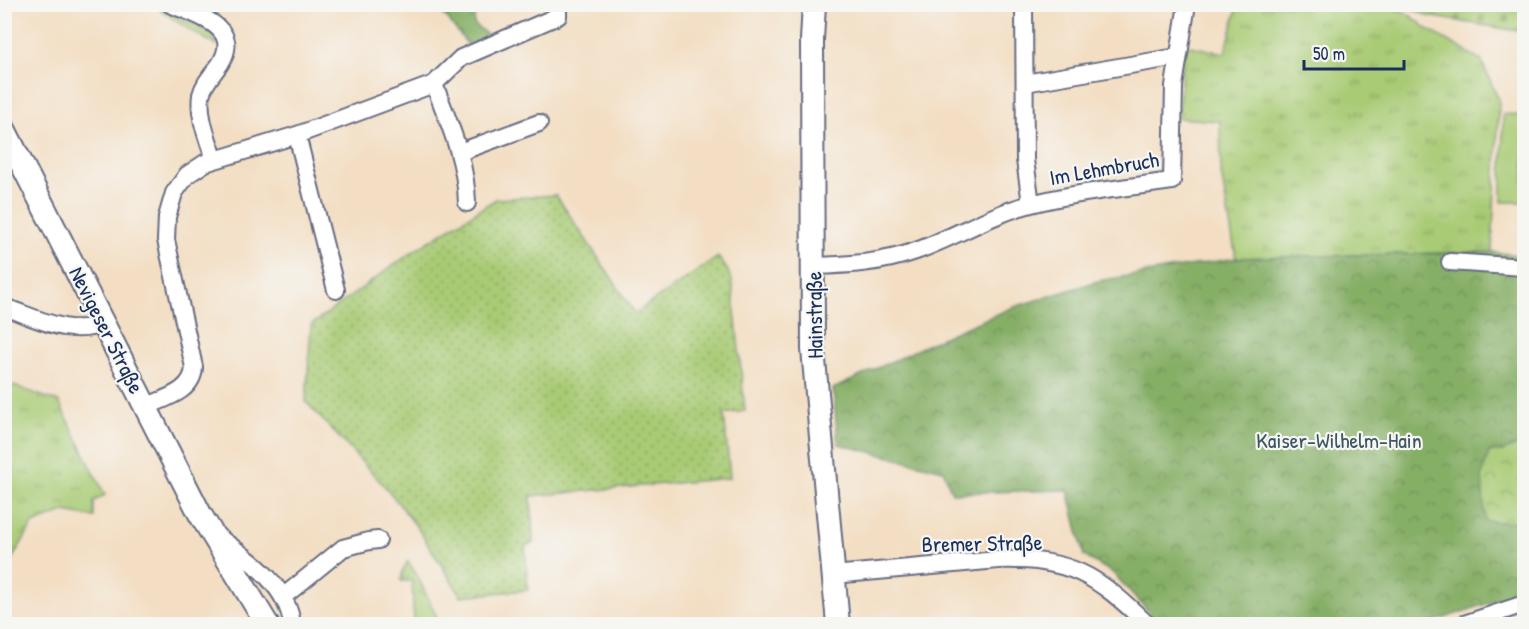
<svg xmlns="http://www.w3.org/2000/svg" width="1529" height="629" font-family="'Patrick Hand',sans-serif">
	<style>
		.grass { fill: url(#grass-tufts); stroke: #627d69; stroke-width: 1.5 }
		.forest { fill: url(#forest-crowns); stroke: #506f62; stroke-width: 1.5 }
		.cemetery { fill: url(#cemetery-stones); stroke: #627d69; stroke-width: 1.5 }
		.park { fill: url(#park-crowns); stroke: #627d69; stroke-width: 1.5 }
		.garden { fill: url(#garden-dots); stroke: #627d69; stroke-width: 1.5 }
		.pitch { fill: #a9cb74; stroke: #627d69; stroke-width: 1.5 }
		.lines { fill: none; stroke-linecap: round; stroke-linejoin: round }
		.street-casing { stroke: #676c81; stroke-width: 20 }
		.secondary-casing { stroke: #676c81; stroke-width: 26 }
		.street { stroke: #fff; stroke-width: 16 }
		.secondary { stroke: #fff; stroke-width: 22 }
		.labels { text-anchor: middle; stroke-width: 4.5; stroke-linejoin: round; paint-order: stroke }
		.street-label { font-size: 22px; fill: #1b2f5e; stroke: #f6f6f2 }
		.park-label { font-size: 22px; fill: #3e5664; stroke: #f6f6f2 }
	</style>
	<defs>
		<pattern id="grass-tufts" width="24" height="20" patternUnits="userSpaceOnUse" patternTransform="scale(1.5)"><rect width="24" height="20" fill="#a9cb74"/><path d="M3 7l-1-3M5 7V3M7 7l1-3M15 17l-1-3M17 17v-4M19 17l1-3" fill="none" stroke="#89a562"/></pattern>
		<pattern id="forest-crowns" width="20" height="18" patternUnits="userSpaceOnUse" patternTransform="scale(1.5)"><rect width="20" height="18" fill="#86af66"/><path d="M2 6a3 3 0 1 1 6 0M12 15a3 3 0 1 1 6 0" fill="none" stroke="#6d8f57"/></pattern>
		<pattern id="cemetery-stones" width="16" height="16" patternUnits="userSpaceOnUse" patternTransform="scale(1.5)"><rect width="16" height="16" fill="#a9cb74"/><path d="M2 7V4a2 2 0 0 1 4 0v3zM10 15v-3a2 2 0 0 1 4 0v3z" fill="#89a562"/></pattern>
		<pattern id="park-crowns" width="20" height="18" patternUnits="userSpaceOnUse" patternTransform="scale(1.5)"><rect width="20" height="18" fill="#a9cb74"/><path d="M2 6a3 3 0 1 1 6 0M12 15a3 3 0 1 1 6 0" fill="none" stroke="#89a562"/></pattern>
		<pattern id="garden-dots" width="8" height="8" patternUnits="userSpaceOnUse" patternTransform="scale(1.5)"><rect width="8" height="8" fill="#a9cb74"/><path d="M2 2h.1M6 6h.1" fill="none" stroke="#89a562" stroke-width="1.8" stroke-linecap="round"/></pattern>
	</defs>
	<rect width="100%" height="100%" fill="#f6f6f2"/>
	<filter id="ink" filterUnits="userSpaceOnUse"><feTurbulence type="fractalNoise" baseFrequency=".0167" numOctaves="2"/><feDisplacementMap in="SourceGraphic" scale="12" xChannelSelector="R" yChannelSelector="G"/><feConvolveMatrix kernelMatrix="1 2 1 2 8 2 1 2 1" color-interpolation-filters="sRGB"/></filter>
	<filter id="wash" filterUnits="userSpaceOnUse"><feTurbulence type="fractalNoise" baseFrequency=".008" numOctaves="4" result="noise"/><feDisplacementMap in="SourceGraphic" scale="24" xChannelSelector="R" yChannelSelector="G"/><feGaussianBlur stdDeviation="1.35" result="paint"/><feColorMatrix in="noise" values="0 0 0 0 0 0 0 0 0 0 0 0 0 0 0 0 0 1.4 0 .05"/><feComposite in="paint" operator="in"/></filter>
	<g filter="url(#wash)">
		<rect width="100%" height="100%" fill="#f3dec3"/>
		<!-- grass -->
		<path class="grass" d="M1238 5H1386L1407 13 1429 30 1481 60 1499 101 1492 252 1236 258 1221 173 1220 121 1178 118 1184 45 1225 53Z
			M162 8 213 35 217 45 191 31 160 10Z
			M4 382 59 402 105 495 94 501V517L64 512 33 524 10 562 4 546Z
			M408 561 418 577 440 624H414L412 581H401L403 570Z"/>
		<!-- forest -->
		<path class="forest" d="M432 5H476L474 24 489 36 468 45 447 18Z
			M1492 252 1524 256V591L1427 624H1160L1113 573 1084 556 1068 490 952 493 943 470 838 444 833 389 950 334 1014 307 1098 281 1236 258Z"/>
		<!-- cemetery -->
		<path class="cemetery" d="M1404 5H1524V32L1428 16Z"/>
		<!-- park -->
		<path class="park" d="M1524 442V523L1485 521 1482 475 1489 452 1503 451Z"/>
		<!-- garden -->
		<path class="garden" d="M556 195 635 313 718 257 727 269 732 281 745 411 724 414 730 478 531 496 533 543 525 546 528 590 461 596 417 527 388 490 306 402 311 325 412 252 496 199Z"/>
		<!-- pitch -->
		<path class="pitch" d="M1503 114 1524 115V202H1502Z"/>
	</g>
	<g filter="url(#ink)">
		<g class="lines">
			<!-- street casing -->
			<g class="street-casing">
				<path id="street" d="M170 4C195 15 244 26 220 64 213 74 204 83 201 95 198 117 208 139 214 158
					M1024 4 1025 160 1031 204
					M1025 83 1177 57
					M434 84C449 123 466 160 467 203
					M297 135 336 290
					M460 152 539 123
					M1450 262 1524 267
					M813 266C849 265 882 263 916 251 955 237 991 214 1031 204 1077 192 1125 188 1172 181L1174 86 1187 4
					M4 307C37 318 71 338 104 323
					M145 407C165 398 193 392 194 367L166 240 167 217 174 193 187 175 205 163 297 135 434 84 461 58 558 16V7
					M217 536C247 558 287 584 292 624
					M833 575 998 560C1071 558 1096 575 1147 624
					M283 597 343 548 369 541 378 540
					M1464 624 1524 604"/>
			</g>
			<!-- secondary casing -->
			<g class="secondary-casing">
				<path id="secondary" d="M814 4 812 40 813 349 838 624
					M4 129 200 514 267 624"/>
			</g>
			<!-- street -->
			<use href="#street" class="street"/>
			<!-- secondary -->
			<use href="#secondary" class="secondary"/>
		</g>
	</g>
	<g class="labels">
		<!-- street labels -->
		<g class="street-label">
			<text transform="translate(1104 168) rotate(-10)" y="8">Im Lehmbruch</text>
			<text transform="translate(814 315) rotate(-91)" y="8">Hainstraße</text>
			<text transform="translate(107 330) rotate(63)" y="8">Nevigeser Straße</text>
			<text transform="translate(982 543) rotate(-1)" y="8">Bremer Straße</text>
		</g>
		<!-- park labels -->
		<g class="park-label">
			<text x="1339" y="448">Kaiser-Wilhelm-Hain</text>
		</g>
	</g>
	<!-- margin -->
	<rect width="1529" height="629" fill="none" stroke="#f6f6f2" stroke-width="24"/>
	<!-- scale -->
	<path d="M1304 60v9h100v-9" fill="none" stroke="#1b2f5e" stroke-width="3"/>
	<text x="1313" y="60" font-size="18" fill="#1b2f5e" stroke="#f6f6f2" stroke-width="4.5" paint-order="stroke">50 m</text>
</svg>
